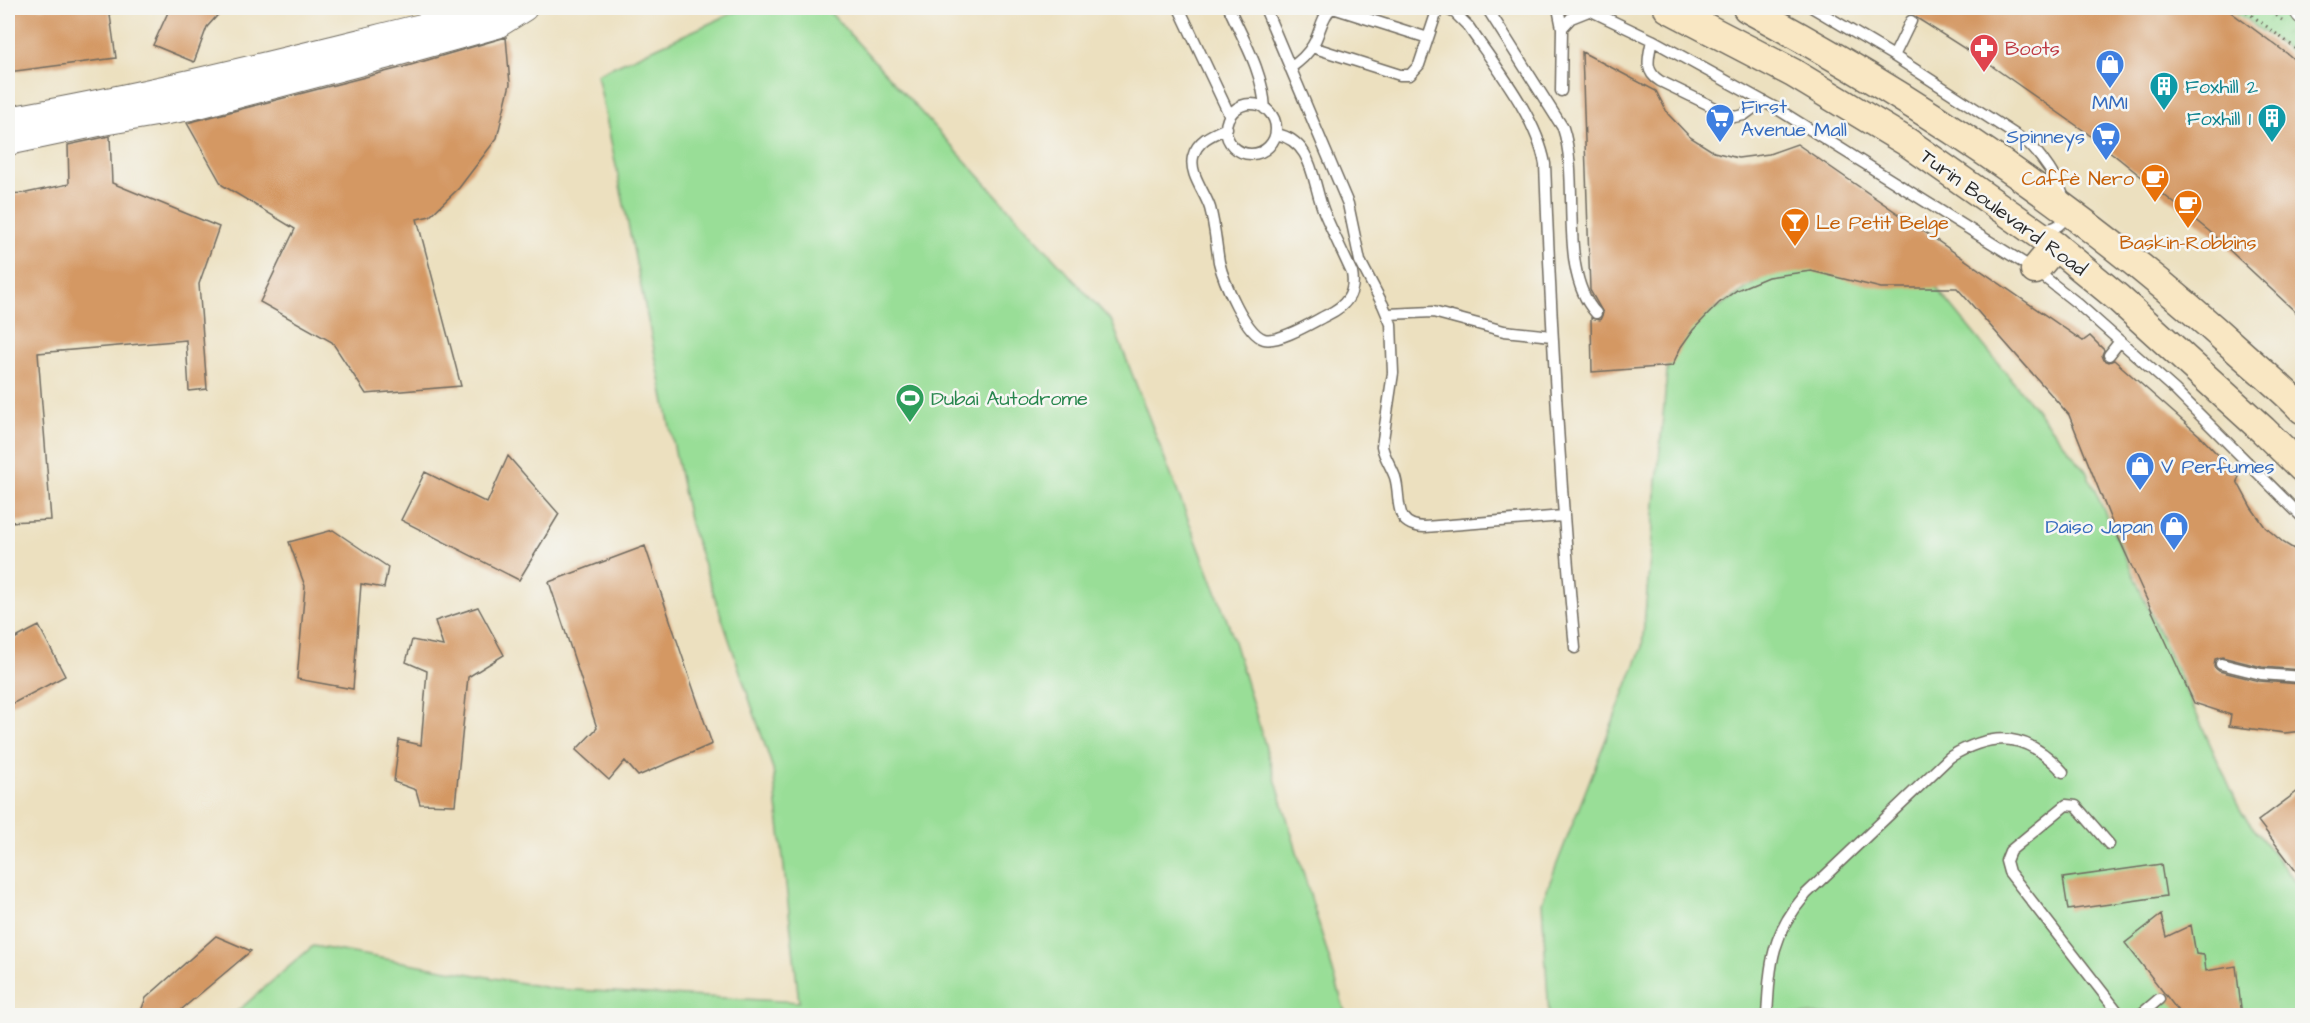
<svg xmlns="http://www.w3.org/2000/svg" width="2310" height="1023" font-family="'Architects Daughter',sans-serif">
	<style>
		.park { fill: url(#park-crowns); stroke: #628461; stroke-width: 1.5 }
		.pitch { fill: #99de97; stroke: #628461; stroke-width: 1.5 }
		.building { fill: #d49863 }
		.lines { fill: none; stroke-linecap: round; stroke-linejoin: round }
		.service-casing { stroke: #6f6a5f; stroke-width: 13 }
		.minor-casing { stroke: #6f6a5f; stroke-width: 22 }
		.tertiary-casing { stroke: #6f6a5f; stroke-width: 28 }
		.secondary-casing { stroke: #6f6a5f; stroke-width: 31 }
		.path { stroke: #6f6a5f; stroke-width: 3; stroke-dasharray: 1.5 4.5; stroke-linecap: butt }
		.service { stroke: #fff; stroke-width: 10 }
		.minor { stroke: #fff; stroke-width: 20 }
		.tertiary { stroke: #fff; stroke-width: 26 }
		.secondary { stroke: #f9e7c3; stroke-width: 28 }
		.labels { text-anchor: middle; stroke-width: 5; stroke-linejoin: round; paint-order: stroke }
		.health-label { font-size: 20px; fill: #be3a42; stroke: #f6f6f2; text-anchor: start }
		.culture-label { font-size: 20px; fill: #0d838f; stroke: #f6f6f2; text-anchor: start }
		.shop-label { font-size: 20px; fill: #366cbe; stroke: #f6f6f2; text-anchor: start }
		.food-label { font-size: 20px; fill: #c56008; stroke: #f6f6f2; text-anchor: end }
		.street-label { font-size: 20px; fill: #2b2b2b; stroke: #f6f6f2 }
		.leisure-label { font-size: 20px; fill: #27864d; stroke: #f6f6f2; text-anchor: start }
	</style>
	<defs>
		<pattern id="park-crowns" width="20" height="18" patternUnits="userSpaceOnUse" patternTransform="scale(1.5)"><rect width="20" height="18" fill="#99de97"/><path d="M2 6a3 3 0 1 1 6 0M12 15a3 3 0 1 1 6 0" fill="none" stroke="#84bf82"/></pattern>
	</defs>
	<rect width="100%" height="100%" fill="#f6f6f2"/>
	<filter id="ink" filterUnits="userSpaceOnUse"><feTurbulence type="fractalNoise" baseFrequency=".0167" numOctaves="2"/><feDisplacementMap in="SourceGraphic" scale="12" xChannelSelector="R" yChannelSelector="G"/><feConvolveMatrix kernelMatrix="1 2 1 2 8 2 1 2 1" color-interpolation-filters="sRGB"/></filter>
	<filter id="wash" filterUnits="userSpaceOnUse"><feTurbulence type="fractalNoise" baseFrequency=".008" numOctaves="4" result="noise"/><feDisplacementMap in="SourceGraphic" scale="24" xChannelSelector="R" yChannelSelector="G"/><feGaussianBlur stdDeviation="1.35" result="paint"/><feColorMatrix in="noise" values="0 0 0 0 0 0 0 0 0 0 0 0 0 0 0 0 0 1.4 0 .05"/><feComposite in="paint" operator="in"/></filter>
	<g filter="url(#wash)">
		<rect width="100%" height="100%" fill="#ece0bf"/>
		<!-- park -->
		<path class="park" d="M2230 8H2295L2302 20V60Z"/>
		<!-- pitch -->
		<path class="pitch" d="M744 8H826L1112 322 1230 628 1346 1015H233L313 946 555 989 799 1002 773 769 690 524 597 74Z
			M1785 263 1935 286 2086 471 2241 812 2302 890V1015H1549L1542 902 1642 647 1670 339Z"/>
		<g id="blocks">
			<!-- building -->
			<path class="building" d="M8 8H109L116 58 8 72Z
				M170 8H224L207 27 194 62 153 45Z
				M1901 8H2225L2289 55 2302 67V318L2209 231 2083 130 1986 62Z
				M506 37 510 84 497 138 459 188 430 216 417 219 461 386 366 394 332 342 260 302 295 229 222 185 187 123 404 67Z
				M1582 52 1656 91 1668 114 1690 137 1714 152 1738 158 1769 154 1797 144 2083 341 2090 336 2104 350 2102 355 2104 360 2109 362 2114 360 2199 435 2239 477 2237 481 2251 507 2265 527 2284 543 2302 554V670L2262 667 2222 657 2215 659 2214 667 2219 671 2259 681 2302 684V731L2285 733 2229 726 2231 715 2194 703 2115 530 2069 415 1957 288H1881L1811 271 1768 277 1737 290 1719 303 1693 330 1681 347 1672 366 1592 372 1591 318 1600 320 1603 313 1590 290Z
				M110 136 112 183 219 227 199 284 207 389 189 391 186 340 38 353 51 520 8 522V194L26 193 69 184 68 145Z
				M508 456 559 514 519 580 401 520 425 472 487 503Z
				M333 530 388 567 384 588 361 584 353 689 297 679 305 586 289 542Z
				M645 546 712 744 638 776 625 761 609 780 576 750 597 728 549 582Z
				M478 607 504 655 468 677 455 805 420 804 416 790 394 782 399 740 421 745 427 671 406 662 412 640 443 646 435 621Z
				M39 626 65 676 8 706V642Z
				M2302 788V879L2258 821Z
				M2161 864 2166 896 2068 910 2063 878Z
				M2161 915 2166 937 2191 925 2196 954 2204 955 2206 971 2236 966 2242 1016H2182L2125 943Z
				M216 936 251 951 182 1009 178 1016H139L146 998Z"/>
		</g>
	</g>
	<g filter="url(#ink)">
		<use href="#blocks" fill-opacity="0" stroke="#6f6a5f" stroke-width="1.5"/>
		<g class="lines">
			<!-- service casing -->
			<g class="service-casing">
				<path id="service" d="M1179 8 1230 116
					M1229 8C1244 41 1263 72 1265 109
					M1265 8 1348 204 1360 261 1383 305 1391 324 1393 373 1382 446C1384 457 1391 466 1395 477 1402 499 1391 526 1425 527L1563 516
					M1445 8 1455 13 1468 26C1495 66 1536 116 1545 164 1551 325 1560 487 1575 648
					M1487 8 1563 128C1581 182 1557 271 1596 313
					M1558 8 1562 28 1561 91
					M1585 8 1652 40 1779 110 2035 270 2077 303 2175 390 2302 517
					M1813 8 1894 56 2028 143C2042 156 2077 202 2062 222 2056 229 2049 230 2040 227
					M1562 28 1571 18 1591 10
					M1652 40C1649 56 1643 71 1660 81L1734 117 1744 115 1763 101
					M1312 47 1400 75H1410L1419 65 1438 8
					M1894 56 1911 21
					M1290 68C1299 62 1307 55 1313 45 1320 34 1322 13 1333 8L1428 38
					M1226 129a25 25 0 1 1 50 0a25 25 0 1 1-50 0Z
					M1227 128C1213 134 1197 140 1193 157 1189 174 1205 192 1210 208 1215 226 1216 244 1219 262 1223 280 1246 334 1264 339 1279 343 1313 322 1327 315 1346 306 1356 294 1352 273 1343 253 1333 233 1324 212 1312 183 1314 141 1276 134
					M1388 314 1433 312 1504 331 1552 336
					M2109 355 2120 341
					M2221 664 2261 674 2302 677
					M2109 844 2076 806 2066 805 2010 851 2006 861 2009 872 2121 1016
					M1767 1016C1770 963 1771 935 1806 894L1950 757C1994 730 2028 733 2063 772
					M2139 1016 2159 999"/>
			</g>
			<!-- minor casing -->
			<g class="minor-casing">
				<path id="minor" d="M2298 8 2302 14"/>
			</g>
			<!-- tertiary casing -->
			<g class="tertiary-casing">
				<path id="tertiary" d="M8 120C153 95 295 58 438 23L464 15 482 8
					M8 142 103 122 191 107 400 52 497 25 524 8"/>
			</g>
			<!-- secondary casing -->
			<g class="secondary-casing">
				<path id="secondary" d="M1668 8 1793 73 1907 142 2055 246 2118 298 2263 430 2302 468
					M1747 8C1927 104 2094 219 2245 357 2264 374 2284 390 2302 409
					M2035 270 2055 246"/>
			</g>
			<!-- path -->
			<path class="path" d="M2242 8 2302 53
				M2267 8 2282 20"/>
			<!-- service -->
			<use href="#service" class="service"/>
			<!-- minor -->
			<use href="#minor" class="minor"/>
			<!-- tertiary -->
			<use href="#tertiary" class="tertiary"/>
			<!-- secondary -->
			<use href="#secondary" class="secondary"/>
		</g>
	</g>
	<!-- icons -->
	<defs>
		<g id="pharmacy-pin" transform="scale(1.5)"><path d="M0 17L-7.5 6A9.5 9.5 0 1 1 7.5 6Z" fill="#e0444e" stroke="#f6f6f2"/><path d="M-2-6h4v4h4v4h-4v4h-4v-4h-4v-4h4Z" fill="#fff"/></g>
		<g id="shop-pin" transform="scale(1.5)"><path d="M0 17L-7.5 6A9.5 9.5 0 1 1 7.5 6Z" fill="#3f7fe0" stroke="#f6f6f2"/><path d="M-5-2.5h2.3a2.7 3.5 0 0 1 5.4 0H5L5.5 6h-11ZM-1.5-2.5h3a1.5 2.3 0 0 0-3 0Z" fill="#fff"/></g>
		<g id="building-pin" transform="scale(1.5)"><path d="M0 17L-7.5 6A9.5 9.5 0 1 1 7.5 6Z" fill="#0f9aa8" stroke="#f6f6f2"/><path d="M-4-6H4V6H1V3H-1V6H-4ZM-2.5-4.3h1.7v1.8h-1.7ZM.8-4.3h1.7v1.8H.8ZM-2.5-1h1.7V.8h-1.7ZM.8-1h1.7V.8H.8Z" fill="#fff"/></g>
		<g id="supermarket-pin" transform="scale(1.5)"><path d="M0 17L-7.5 6A9.5 9.5 0 1 1 7.5 6Z" fill="#3f7fe0" stroke="#f6f6f2"/><path d="M-6-5.5h2.5l.6 2H6L4.5 2H-2.5L-4.4-4H-6ZM-1.5 3.2a1.3 1.3 0 1 0 .1 0ZM3 3.2a1.3 1.3 0 1 0 .1 0Z" fill="#fff"/></g>
		<g id="cafe-pin" transform="scale(1.5)"><path d="M0 17L-7.5 6A9.5 9.5 0 1 1 7.5 6Z" fill="#e8710a" stroke="#f6f6f2"/><path d="M-5.5-4.5H6V0H3Q3 3.5 0 3.5H-2.5Q-5.5 3.5-5.5 0ZM3-3.2v2h1.7v-2ZM-6 4.5H4V6H-6Z" fill="#fff"/></g>
		<g id="bar-pin" transform="scale(1.5)"><path d="M0 17L-7.5 6A9.5 9.5 0 1 1 7.5 6Z" fill="#e8710a" stroke="#f6f6f2"/><path d="M-6-5H6L.8 .8V4.5H3.5V6h-7V4.5H-.8V.8Z" fill="#fff"/></g>
		<g id="stadium-pin" transform="scale(1.5)"><path d="M0 17L-7.5 6A9.5 9.5 0 1 1 7.5 6Z" fill="#2e9e5b" stroke="#f6f6f2"/><path d="M0-5a6.5 5 0 1 0 0 10a6.5 5 0 1 0 0-10ZM-3.5-1.8h7v3.6h-7Z" fill="#fff"/></g>
	</defs>
	<g fill-rule="evenodd">
		<use href="#pharmacy-pin" x="1984" y="48"/>
		<use href="#shop-pin" x="2110" y="64"/>
		<use href="#building-pin" x="2164" y="86"/>
		<use href="#supermarket-pin" x="1720" y="118"/>
		<use href="#building-pin" x="2272" y="118"/>
		<use href="#supermarket-pin" x="2106" y="136"/>
		<use href="#cafe-pin" x="2155" y="178"/>
		<use href="#cafe-pin" x="2188" y="204"/>
		<use href="#bar-pin" x="1795" y="222"/>
		<use href="#stadium-pin" x="910" y="398"/>
		<use href="#shop-pin" x="2140" y="466"/>
		<use href="#shop-pin" x="2174" y="526"/>
	</g>
	<g class="labels">
		<!-- health labels -->
		<g class="health-label">
			<text x="2005" y="55">Boots</text>
		</g>
		<!-- culture labels -->
		<g class="culture-label">
			<text x="2185" y="93">Foxhill 2</text>
			<text x="2251" y="125" text-anchor="end">Foxhill 1</text>
		</g>
		<!-- shop labels -->
		<g class="shop-label">
			<text x="2110" y="109" text-anchor="middle">MMI</text>
			<text x="1741" y="113">First<tspan x="1741" dy="23">Avenue Mall</tspan></text>
			<text x="2085" y="143" text-anchor="end">Spinneys</text>
			<text x="2161" y="473">V Perfumes</text>
			<text x="2153" y="533" text-anchor="end">Daiso Japan</text>
		</g>
		<!-- food labels -->
		<g class="food-label">
			<text x="2134" y="185">Caffè Nero</text>
			<text x="1816" y="229" text-anchor="start">Le Petit Belge</text>
			<text x="2188" y="249" text-anchor="middle">Baskin-Robbins</text>
		</g>
		<!-- street labels -->
		<g class="street-label">
			<text transform="translate(2004 212) rotate(36)" y="7">Turin Boulevard Road</text>
		</g>
		<!-- leisure labels -->
		<g class="leisure-label">
			<text x="931" y="405">Dubai Autodrome</text>
		</g>
	</g>
	<!-- margin -->
	<rect width="2310" height="1023" fill="none" stroke="#f6f6f2" stroke-width="30"/>
</svg>
